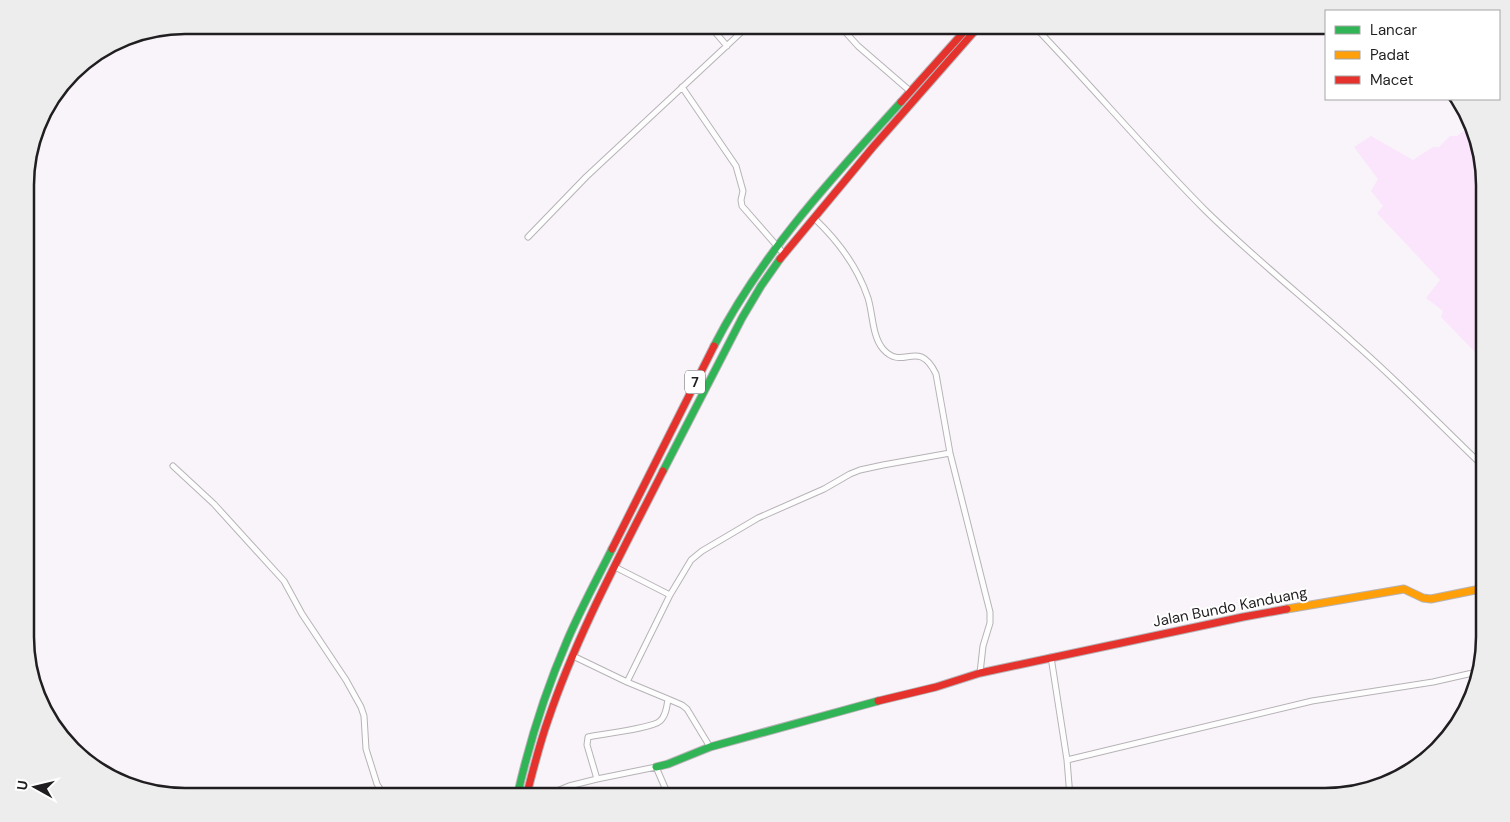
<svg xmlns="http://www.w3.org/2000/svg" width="1510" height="822" font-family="'DM Sans',sans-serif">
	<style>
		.green { fill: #fbe5fc }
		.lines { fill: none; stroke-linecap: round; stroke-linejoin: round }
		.street-casing { stroke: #b6b3b6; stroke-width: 7 }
		.fast-casing { stroke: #b6b3b6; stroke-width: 9 }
		.slow-casing { stroke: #b6b3b6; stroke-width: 9 }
		.jam-casing { stroke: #b6b3b6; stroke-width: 9 }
		.street { stroke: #fefdfe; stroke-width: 5 }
		.fast { stroke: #30b455; stroke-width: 7 }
		.slow { stroke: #ff9f0a; stroke-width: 7 }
		.jam { stroke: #e5322d; stroke-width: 7 }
		.labels { text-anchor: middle; stroke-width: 4; stroke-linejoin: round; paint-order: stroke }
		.shield { fill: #fff; stroke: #636263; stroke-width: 1 }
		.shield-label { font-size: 14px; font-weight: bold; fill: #201e20 }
		.street-label { font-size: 15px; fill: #201e20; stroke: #fff }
		.rim { fill: none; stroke: #201e20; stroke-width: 2.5 }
	</style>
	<rect width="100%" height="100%" fill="#f9f4f9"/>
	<!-- green -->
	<path class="green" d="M1462 107 1485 174V354L1483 353 1477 354 1441 317 1443 311 1426 298 1440 280 1377 213 1383 206 1371 191 1378 179 1354 147 1371 136 1413 160 1433 147H1439L1450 136H1457L1466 129 1455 110Z"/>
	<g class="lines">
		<!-- street casing -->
		<g class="street-casing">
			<path id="street" d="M709 25 727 46
				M839 25 858 46 910 91
				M1033 25C1092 86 1146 151 1206 211 1253 257 1304 298 1353 342 1399 382 1441 426 1485 468
				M795 31 802 25
				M848 34 859 25
				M682 87 736 166 743 191 741 200 742 206 784 254
				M815 219C837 240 858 268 868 298 873 314 872 336 883 349 903 372 918 337 936 374L950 453 990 612V623L983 646 980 673
				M528 237 586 177 749 25
				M173 466 214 504 284 581 302 614 346 680 361 707 364 716 366 749 377 784 385 797
				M615 567 670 595
				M1051 657 1067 760 1070 797
				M627 682 670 595 691 560 702 551 758 518 824 489 850 474 860 470 883 465 950 453
				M668 699 682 705 687 709 710 747
				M1067 760 1312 701 1433 682 1477 672
				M597 779 656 767 669 797
				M542 797 569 786 597 779 587 745 588 737C602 734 653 728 660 721 666 716 667 706 668 699L627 682 573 656"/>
		</g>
		<!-- fast casing -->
		<g class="fast-casing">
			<path id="fast" d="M714 346C761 254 832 178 901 102
				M663 471 742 318 761 286 780 259
				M656 767 668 764 710 747 878 701
				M517 797C529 743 545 692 567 641 580 610 597 579 612 549"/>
		</g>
		<!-- slow casing -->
		<g class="slow-casing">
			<path id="slow" d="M1287 609 1404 589 1423 598 1431 599 1485 588"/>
		</g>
		<!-- jam casing -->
		<g class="jam-casing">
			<path id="jam" d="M901 102 970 25
				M780 259 873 147 980 25
				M612 549 714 346
				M878 701 936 687 980 673 1243 617 1287 609
				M526 797C533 771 539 745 548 720 577 634 622 552 663 471"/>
		</g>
		<!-- street -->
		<use href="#street" class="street"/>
		<!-- fast -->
		<use href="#fast" class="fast"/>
		<!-- slow -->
		<use href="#slow" class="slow"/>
		<!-- jam -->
		<use href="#jam" class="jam"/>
	</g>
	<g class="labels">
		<!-- shield labels -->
		<rect class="shield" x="685" y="370.5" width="20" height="23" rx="4"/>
		<g class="shield-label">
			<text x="695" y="387">7</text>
		</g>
		<!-- street labels -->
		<g class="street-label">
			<text transform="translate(1230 607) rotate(-11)" y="5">Jalan Bundo Kanduang</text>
		</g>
	</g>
	<!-- crop -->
	<path d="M0 0H1510V822H0ZM185 34H1325A151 151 0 0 1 1476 185V637A151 151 0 0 1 1325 788H185A151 151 0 0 1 34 637V185A151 151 0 0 1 185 34Z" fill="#ededed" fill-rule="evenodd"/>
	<path class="rim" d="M185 34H1325A151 151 0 0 1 1476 185V637A151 151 0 0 1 1325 788H185A151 151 0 0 1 34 637V185A151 151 0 0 1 185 34Z"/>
	<!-- legend -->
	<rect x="1325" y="10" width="175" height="90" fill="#ffffff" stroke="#a6a5a6"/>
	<rect x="1335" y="26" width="25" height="8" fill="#30b455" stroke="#a6a5a6"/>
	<text x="1370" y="35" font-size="15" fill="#201e20">Lancar</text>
	<rect x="1335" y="51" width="25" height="8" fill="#ff9f0a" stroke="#a6a5a6"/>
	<text x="1370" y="60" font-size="15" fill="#201e20">Padat</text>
	<rect x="1335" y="76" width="25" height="8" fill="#e5322d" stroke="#a6a5a6"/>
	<text x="1370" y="85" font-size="15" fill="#201e20">Macet</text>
	<!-- north arrow -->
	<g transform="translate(35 787) rotate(278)" stroke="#ffffff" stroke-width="4" paint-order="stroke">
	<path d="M0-4L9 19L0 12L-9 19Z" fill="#201e20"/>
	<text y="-8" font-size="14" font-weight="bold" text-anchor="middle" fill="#201e20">U</text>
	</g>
</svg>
